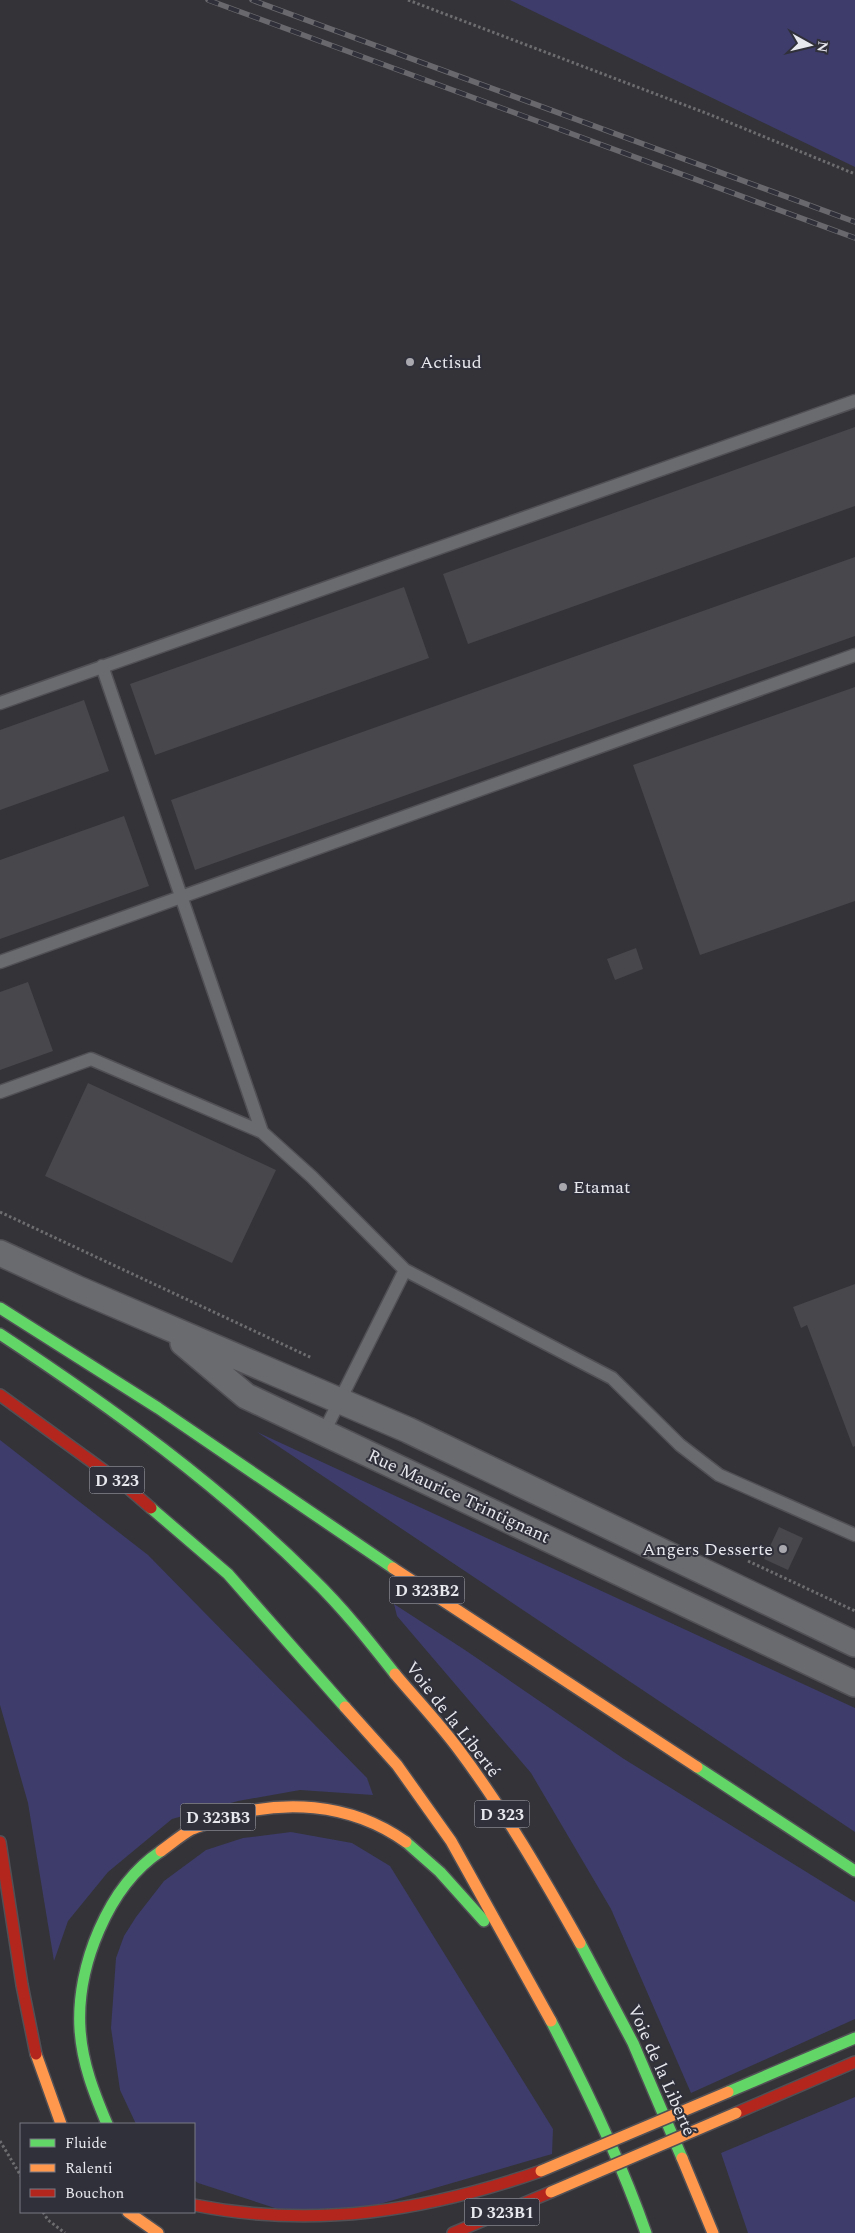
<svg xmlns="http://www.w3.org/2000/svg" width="855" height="2233" font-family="Spectral,serif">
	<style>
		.green { fill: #3e3c6a }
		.building { fill: #47474c }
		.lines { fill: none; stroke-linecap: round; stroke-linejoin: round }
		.lane-casing { stroke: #505055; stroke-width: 15 }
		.street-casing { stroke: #505055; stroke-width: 28 }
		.fast-casing { stroke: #505055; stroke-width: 14 }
		.slow-casing { stroke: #505055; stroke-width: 14 }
		.jam-casing { stroke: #505055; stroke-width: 14 }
		.path { stroke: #6d6d70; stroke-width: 3; stroke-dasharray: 2.5 2.5; stroke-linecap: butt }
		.lane { stroke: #6a6b6f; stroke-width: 12 }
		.street { stroke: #6a6b6f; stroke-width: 25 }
		.fast { stroke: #63d668; stroke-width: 11 }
		.slow { stroke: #ff974d; stroke-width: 11 }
		.jam { stroke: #b3261e; stroke-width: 11 }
		.rail-casing { stroke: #69696d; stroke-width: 5.5 }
		.rail { stroke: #30303b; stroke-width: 4; stroke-dasharray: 11; stroke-linecap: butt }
		.slow-bridge-casing { stroke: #505055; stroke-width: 14; stroke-linecap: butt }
		.slow-bridge { stroke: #ff974d; stroke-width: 11 }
		.poi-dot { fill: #a8a8ae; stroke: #30303b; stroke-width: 2 }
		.labels { text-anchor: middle; stroke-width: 4; stroke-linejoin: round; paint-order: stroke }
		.shield { fill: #30303b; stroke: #b0b0b8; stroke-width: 1 }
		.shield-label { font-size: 16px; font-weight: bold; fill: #e7e7ee }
		.poi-label { font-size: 18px; fill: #e7e7ee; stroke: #30303b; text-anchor: start }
		.street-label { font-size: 18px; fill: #e7e7ee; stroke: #30303b }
	</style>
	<rect width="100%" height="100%" fill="#333338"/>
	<!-- green -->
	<path class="green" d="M510 0H855V167Z
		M257 1432 855 1708V1832Z
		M0 1440 148 1555 367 1778 373 1795 300 1790 238 1801 172 1819 108 1872 68 1921 54 1961 28 1803 0 1705Z
		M394 1604 465 1650 624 1759 855 1902V2019L691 2093 611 1909 531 1773 397 1616Z
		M291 1832 352 1843 390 1866 553 2129 552 2154 366 2208 281 2210 198 2183 194 2180V2124H136L120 2090 111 2028 116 1958 124 1936 136 1917 164 1881 206 1850 243 1838Z
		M855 2097V2233H748L721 2153Z"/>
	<!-- building -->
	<path class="building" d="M855 427V506L468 644 443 574Z
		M855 557V636L195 870 171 800Z
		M404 587 429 658 155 755 130 684Z
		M855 687V901L700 955 633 765Z
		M84 700 109 771 0 810V730Z
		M124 816 149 886 0 939V860Z
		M636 948 643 969 615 980 607 959Z
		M28 982 53 1051 0 1070V992Z
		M88 1083 276 1170 232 1263 45 1176Z
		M855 1284V1446L853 1447 807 1325 801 1328 793 1307Z
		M779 1527 803 1538 788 1570 764 1559Z"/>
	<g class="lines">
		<!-- lane casing -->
		<g class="lane-casing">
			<path id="lane" d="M102 666 262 1132 312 1177 405 1270
				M0 703 855 401
				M0 962 855 655
				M0 1092 91 1059 262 1132
				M324 1432 405 1270 612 1378 680 1445 719 1475 855 1535"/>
		</g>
		<!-- street casing -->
		<g class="street-casing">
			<path id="street" d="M0 1253 76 1288 408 1430 855 1644
				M183 1343 246 1396 855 1684"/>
		</g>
		<!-- fast casing -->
		<g class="fast-casing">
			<path id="fast" d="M0 1308 158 1408 393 1568
				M0 1334C111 1407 219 1485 313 1579 343 1608 369 1641 395 1674
				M151 1508 228 1574 345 1707
				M697 1767 855 1871
				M406 1842 440 1872 484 1921
				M580 1943 633 2043 682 2158
				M551 2021C587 2090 620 2159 646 2233
				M728 2092 855 2038
				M107 2124C94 2093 82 2063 80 2029 76 1967 108 1886 161 1851"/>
		</g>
		<!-- slow casing -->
		<g class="slow-casing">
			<path id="slow" d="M393 1568 697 1767
				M395 1674C416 1699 439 1723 459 1750 504 1810 543 1877 580 1943
				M345 1707 397 1765 451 1841 551 2021
				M161 1851C171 1844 181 1835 192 1829 200 1826 209 1823 217 1820 280 1798 350 1802 406 1842
				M36 2054 61 2124
				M682 2158 713 2233
				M128 2212 158 2233"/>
		</g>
		<!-- jam casing -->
		<g class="jam-casing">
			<path id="jam" d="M0 1395 128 1488 151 1508
				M0 1842 22 1985 36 2054
				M736 2113 855 2062
				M194 2205C314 2229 426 2211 541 2171
				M453 2233 551 2192"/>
		</g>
		<!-- path -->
		<path class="path" d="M408 0 711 115 855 174
			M0 1212 312 1358
			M748 1561 855 1611
			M0 2141 21 2176
			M43 2212 48 2220 65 2233"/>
		<!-- lane -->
		<use href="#lane" class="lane"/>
		<!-- street -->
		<use href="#street" class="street"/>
		<!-- fast -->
		<use href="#fast" class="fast"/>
		<!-- slow -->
		<use href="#slow" class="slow"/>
		<!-- jam -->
		<use href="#jam" class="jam"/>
		<!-- rail casing -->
		<g class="rail-casing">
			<path id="rail" d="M208 0 855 238
				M252 0 855 222"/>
		</g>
		<!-- rail -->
		<use href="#rail" class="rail"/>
		<!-- slow-bridge casing -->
		<g class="slow-bridge-casing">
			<path id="slow-bridge" d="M541 2171 728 2092
				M551 2192 736 2113"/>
		</g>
		<!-- slow-bridge -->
		<use href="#slow-bridge" class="slow-bridge"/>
	</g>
	<!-- markers -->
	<g class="poi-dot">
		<circle cx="410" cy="362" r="5"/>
		<circle cx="563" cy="1187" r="5"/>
		<circle cx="783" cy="1549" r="5"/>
	</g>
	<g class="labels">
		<!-- shield labels -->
		<g class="shield">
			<rect x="89.5" y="1466.5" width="55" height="27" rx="4"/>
			<rect x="389.5" y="1576.5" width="75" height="27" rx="4"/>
			<rect x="474.5" y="1800.5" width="55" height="27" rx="4"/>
			<rect x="180.5" y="1803.5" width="75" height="27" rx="4"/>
			<rect x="464.5" y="2198.5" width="75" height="27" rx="4"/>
		</g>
		<g class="shield-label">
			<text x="117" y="1486">D 323</text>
			<text x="427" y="1596">D 323B2</text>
			<text x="502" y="1820">D 323</text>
			<text x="218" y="1823">D 323B3</text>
			<text x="502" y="2218">D 323B1</text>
		</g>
		<!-- poi labels -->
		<g class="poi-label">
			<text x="420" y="368">Actisud</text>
			<text x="573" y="1193">Etamat</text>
			<text x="773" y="1555" text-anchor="end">Angers Desserte</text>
		</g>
		<!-- street labels -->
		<g class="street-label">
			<text transform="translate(459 1496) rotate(25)" y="6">Rue Maurice Trintignant</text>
			<text transform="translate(453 1719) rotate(52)" y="6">Voie de la Liberté</text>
			<text transform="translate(662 2070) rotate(66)" y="6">Voie de la Liberté</text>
		</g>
	</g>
	<!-- legend -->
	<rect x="20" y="2123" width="175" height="90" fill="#30303b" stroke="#797983"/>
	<rect x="30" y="2139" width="25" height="8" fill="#63d668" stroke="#797983"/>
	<text x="65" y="2148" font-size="15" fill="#e7e7ee">Fluide</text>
	<rect x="30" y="2164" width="25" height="8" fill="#ff974d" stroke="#797983"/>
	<text x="65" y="2173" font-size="15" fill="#e7e7ee">Ralenti</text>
	<rect x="30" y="2189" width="25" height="8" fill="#b3261e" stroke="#797983"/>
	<text x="65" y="2198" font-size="15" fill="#e7e7ee">Bouchon</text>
	<!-- north arrow -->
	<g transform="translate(810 45) rotate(98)" stroke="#30303b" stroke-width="4" paint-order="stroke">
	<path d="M0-4L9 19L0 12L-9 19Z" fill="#e7e7ee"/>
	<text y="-8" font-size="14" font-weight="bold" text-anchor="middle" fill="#e7e7ee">N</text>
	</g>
</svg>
